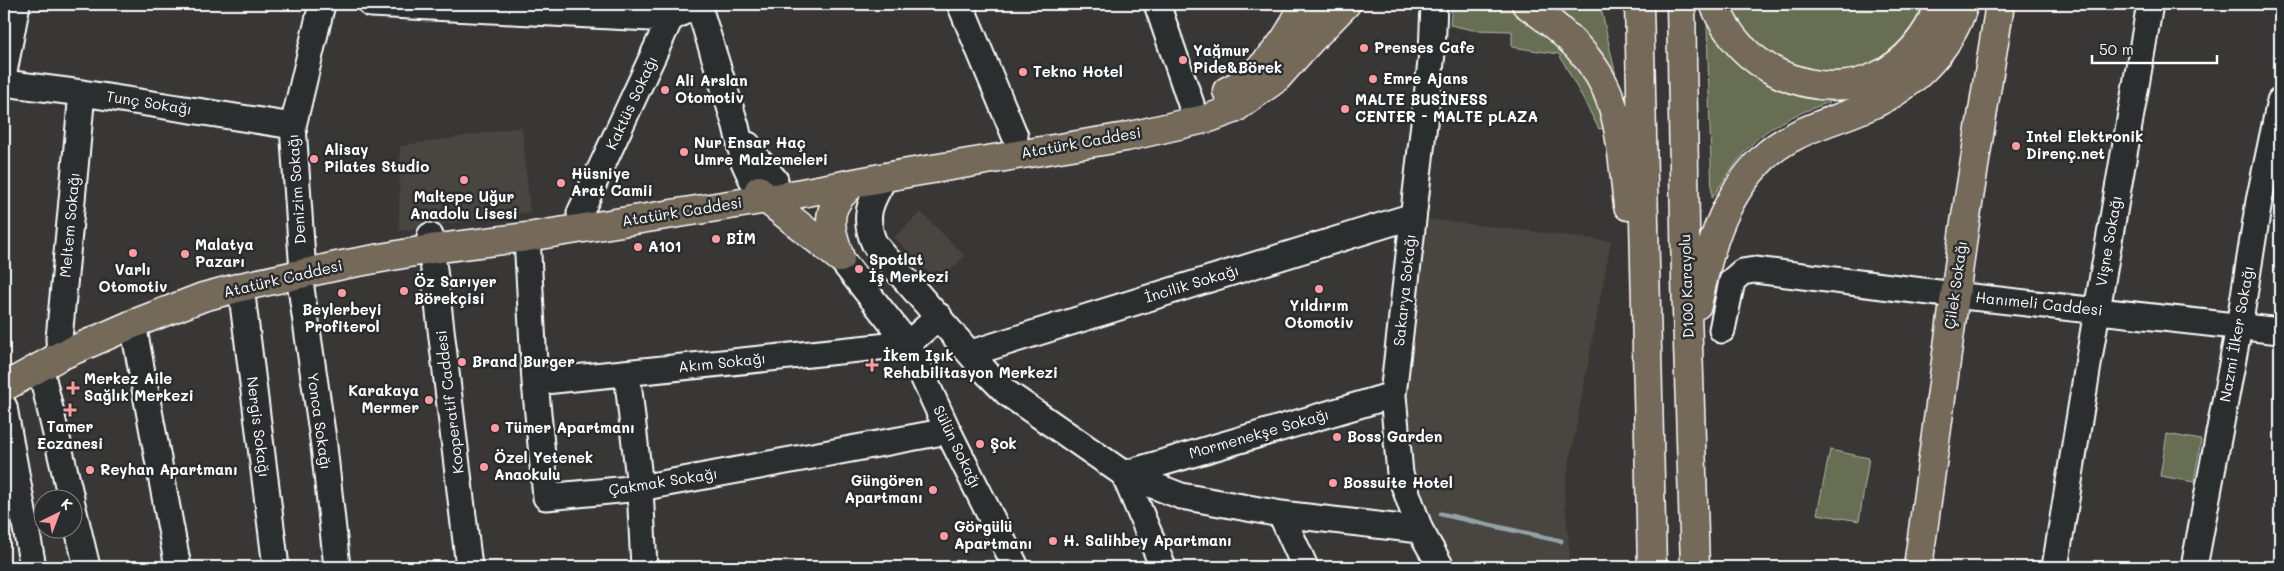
<svg xmlns="http://www.w3.org/2000/svg" width="2284" height="571" font-family="Mali,sans-serif">
	<style>
		.built { fill: #48443f }
		.grass { fill: #676e53; stroke: #b3b6a9 }
		.lines { fill: none; stroke-linecap: round; stroke-linejoin: round }
		.stream { stroke: #92a3a8; stroke-width: 5 }
		.minor-casing { stroke: #fff; stroke-width: 29 }
		.major-casing { stroke: #fff; stroke-width: 31 }
		.highway-casing { stroke: #fff; stroke-width: 31 }
		.minor { stroke: #2a2d2e; stroke-width: 25 }
		.major { stroke: #746a5a; stroke-width: 28 }
		.highway { stroke: #746a5a; stroke-width: 28 }
		.poi-dot { fill: #ff9aa2; stroke: #2a2d2e; stroke-width: 2 }
		.labels { text-anchor: middle; stroke-width: 5; stroke-linejoin: round; paint-order: stroke }
		.poi-label { font-size: 15px; font-weight: bold; fill: #fff; stroke: #2a2d2e; text-anchor: start }
		.street-label { font-size: 15px; fill: #fff; stroke: #2a2d2e }
	</style>
	<rect width="100%" height="100%" fill="#383736"/>
	<filter id="ink" filterUnits="userSpaceOnUse"><feTurbulence type="fractalNoise" baseFrequency=".02" numOctaves="2"/><feDisplacementMap in="SourceGraphic" scale="10" xChannelSelector="R" yChannelSelector="G"/><feConvolveMatrix kernelMatrix="1 2 1 2 8 2 1 2 1" color-interpolation-filters="sRGB"/></filter>
	<g filter="url(#ink)">
		<!-- built -->
		<path class="built" d="M522 127 530 212 399 231 400 146Z
			M921 212 965 256 938 282 894 237Z
			M1420 218 1611 241 1564 492 1571 567H1436L1392 487 1377 392 1400 222Z"/>
		<!-- grass -->
		<path class="grass" d="M1452 4H1514L1573 48 1609 127 1599 129 1559 54 1512 47V31L1473 30 1450 25Z
			M1543 4H1600L1616 76 1588 39Z
			M1727 4H1924C1912 34 1880 67 1846 71 1810 75 1765 58 1741 31 1735 24 1731 12 1727 4Z
			M1707 25 1726 49 1814 96 1838 99C1808 110 1773 121 1751 145 1736 161 1724 180 1712 198Z
			M2167 434 2201 440 2194 482 2160 476Z
			M1830 450 1869 458 1859 521 1817 514Z"/>
		<g class="lines">
			<!-- stream -->
			<path class="stream" d="M1441 514 1561 541"/>
			<!-- minor casing -->
			<g class="minor-casing">
				<path id="minor" d="M371 4 670 19 697 4
					M698 4 736 126 744 162 754 184
					M960 4 1015 136
					M1157 4 1191 104
					M1434 4 1432 53 1393 395 1400 474 1420 530 1441 567
					M4 72 17 4
					M4 83 82 93 293 126
					M748 145 758 160 775 180
					M885 177C870 202 862 217 875 245L986 372 1007 393 1124 474 1181 496 1281 514 1420 530
					M580 213 670 19
					M430 236 469 567
					M527 237 535 382 546 497 640 488 948 431
					M302 258 293 126 322 4
					M840 258 908 344 948 431 1016 567
					M299 274 324 446 337 567
					M241 287 276 567
					M133 324 178 567
					M1722 330 1732 281 1742 272 1755 270 1954 295 2280 331
					M971 353 1413 216
					M60 356 59 339 82 93
					M40 366 71 498
					M627 373 640 488 644 567
					M535 382 908 344 939 316
					M4 407 33 567
					M1124 474 1393 395
					M1124 474 1163 567
					M72 504 87 567
					M1281 514 1305 567
					M2055 567 2097 310 2150 4
					M2194 567 2239 327 2259 201 2280 101"/>
			</g>
			<!-- major casing -->
			<g class="major-casing">
				<path id="major" d="M1227 91C1259 77 1293 37 1302 4
					M759 190 765 198 840 258
					M840 258C829 224 823 208 854 183
					M4 387 60 356 133 324 203 297 241 287 342 265 431 249 527 237 786 196 902 174 1126 137 1209 118 1234 109 1276 79 1308 43 1318 27 1325 4
					M1918 567 1964 229 2000 4"/>
			</g>
			<!-- highway casing -->
			<g class="highway-casing">
				<path id="highway" d="M1526 4C1563 30 1598 60 1612 104 1622 136 1624 173 1628 206
					M1639 4 1652 567
					M1681 4 1686 280 1695 567
					M1714 4C1727 36 1749 60 1780 74 1851 105 1913 73 1940 4
					M1997 4 1999 8
					M1308 43 1346 4
					M1697 305C1709 251 1721 200 1762 159 1789 132 1828 123 1862 109 1909 90 1949 53 1964 4"/>
			</g>
			<!-- minor -->
			<use href="#minor" class="minor"/>
			<!-- major -->
			<use href="#major" class="major"/>
			<!-- highway -->
			<use href="#highway" class="highway"/>
		</g>
	</g>
	<!-- markers -->
	<g class="poi-dot">
		<circle cx="1364" cy="48" r="5"/>
		<circle cx="1183" cy="60" r="5"/>
		<circle cx="1023" cy="72" r="5"/>
		<circle cx="1373" cy="79" r="5"/>
		<circle cx="665" cy="90" r="5"/>
		<circle cx="1345" cy="109" r="5"/>
		<circle cx="2016" cy="146" r="5"/>
		<circle cx="684" cy="152" r="5"/>
		<circle cx="314" cy="159" r="5"/>
		<circle cx="464" cy="180" r="5"/>
		<circle cx="561" cy="183" r="5"/>
		<circle cx="716" cy="239" r="5"/>
		<circle cx="638" cy="247" r="5"/>
		<circle cx="133" cy="253" r="5"/>
		<circle cx="185" cy="254" r="5"/>
		<circle cx="859" cy="269" r="5"/>
		<circle cx="1319" cy="289" r="5"/>
		<circle cx="404" cy="291" r="5"/>
		<circle cx="342" cy="293" r="5"/>
		<circle cx="462" cy="362" r="5"/>
		<path d="M869.5 357.5h5v5h5v5h-5v5h-5v-5h-5v-5h5z"/>
		<path d="M70.5 380.5h5v5h5v5h-5v5h-5v-5h-5v-5h5z"/>
		<circle cx="429" cy="400" r="5"/>
		<path d="M67.5 402.5h5v5h5v5h-5v5h-5v-5h-5v-5h5z"/>
		<circle cx="495" cy="428" r="5"/>
		<circle cx="1337" cy="437" r="5"/>
		<circle cx="980" cy="444" r="5"/>
		<circle cx="484" cy="467" r="5"/>
		<circle cx="90" cy="470" r="5"/>
		<circle cx="1333" cy="483" r="5"/>
		<circle cx="933" cy="490" r="5"/>
		<circle cx="944" cy="536" r="5"/>
		<circle cx="1053" cy="541" r="5"/>
	</g>
	<g class="labels">
		<!-- poi labels -->
		<g class="poi-label">
			<text x="1374" y="53">Prenses Cafe</text>
			<text x="1193" y="56">Yağmur<tspan x="1193" dy="17">Pide&amp;Börek</tspan></text>
			<text x="1033" y="77">Tekno Hotel</text>
			<text x="1383" y="84">Emre Ajans</text>
			<text x="675" y="86">Ali Arslan<tspan x="675" dy="17">Otomotiv</tspan></text>
			<text x="1355" y="105">MALTE BUSİNESS<tspan x="1355" dy="17">CENTER - MALTE pLAZA</tspan></text>
			<text x="2026" y="142">Intel Elektronik<tspan x="2026" dy="17">Direnç.net</tspan></text>
			<text x="694" y="148">Nur Ensar Haç<tspan x="694" dy="17">Umre Malzemeleri</tspan></text>
			<text x="324" y="155">Alisay<tspan x="324" dy="17">Pilates Studio</tspan></text>
			<text x="571" y="179">Hüsniye<tspan x="571" dy="17">Arat Camii</tspan></text>
			<text x="464" y="202" text-anchor="middle">Maltepe Uğur<tspan x="464" dy="17">Anadolu Lisesi</tspan></text>
			<text x="726" y="244">BİM</text>
			<text x="195" y="250">Malatya<tspan x="195" dy="17">Pazarı</tspan></text>
			<text x="648" y="252">A101</text>
			<text x="869" y="265">Spotlat<tspan x="869" dy="17">İş Merkezi</tspan></text>
			<text x="133" y="275" text-anchor="middle">Varlı<tspan x="133" dy="17">Otomotiv</tspan></text>
			<text x="414" y="287">Öz Sarıyer<tspan x="414" dy="17">Börekçisi</tspan></text>
			<text x="1319" y="311" text-anchor="middle">Yıldırım<tspan x="1319" dy="17">Otomotiv</tspan></text>
			<text x="342" y="315" text-anchor="middle">Beylerbeyi<tspan x="342" dy="17">Profiterol</tspan></text>
			<text x="883" y="361">İkem Işık<tspan x="883" dy="17">Rehabilitasyon Merkezi</tspan></text>
			<text x="472" y="367">Brand Burger</text>
			<text x="84" y="384">Merkez Aile<tspan x="84" dy="17">Sağlık Merkezi</tspan></text>
			<text x="419" y="396" text-anchor="end">Karakaya<tspan x="419" dy="17">Mermer</tspan></text>
			<text x="70" y="432" text-anchor="middle">Tamer<tspan x="70" dy="17">Eczanesi</tspan></text>
			<text x="505" y="433">Tümer Apartmanı</text>
			<text x="1347" y="442">Boss Garden</text>
			<text x="990" y="449">Şok</text>
			<text x="494" y="463">Özel Yetenek<tspan x="494" dy="17">Anaokulu</tspan></text>
			<text x="100" y="475">Reyhan Apartmanı</text>
			<text x="923" y="486" text-anchor="end">Güngören<tspan x="923" dy="17">Apartmanı</tspan></text>
			<text x="1343" y="488">Bossuite Hotel</text>
			<text x="954" y="532">Görgülü<tspan x="954" dy="17">Apartmanı</tspan></text>
			<text x="1063" y="546">H. Salihbey Apartmanı</text>
		</g>
		<!-- street labels -->
		<g class="street-label">
			<text transform="translate(149 103) rotate(9)" y="5">Tunç Sokağı</text>
			<text transform="translate(632 103) rotate(-65)" y="5">Kaktüs Sokağı</text>
			<text transform="translate(1081 143) rotate(-10)" y="5">Atatürk Caddesi</text>
			<text transform="translate(297 189) rotate(-94)" y="5">Denizim Sokağı</text>
			<text transform="translate(682 212) rotate(-9)" y="5">Atatürk Caddesi</text>
			<text transform="translate(70 225) rotate(-85)" y="5">Meltem Sokağı</text>
			<text transform="translate(2109 241) rotate(-80)" y="5">Vişne Sokağı</text>
			<text transform="translate(283 279) rotate(-13)" y="5">Atatürk Caddesi</text>
			<text transform="translate(1192 284) rotate(-17)" y="5">İncilik Sokağı</text>
			<text transform="translate(1956 285) rotate(-82)" y="5">Çilek Sokağı</text>
			<text transform="translate(1687 286) rotate(-92)" y="5">D100 Karayolu</text>
			<text transform="translate(1405 290) rotate(-84)" y="5">Sakarya Sokağı</text>
			<text transform="translate(2039 304) rotate(6)" y="5">Hanımeli Caddesi</text>
			<text transform="translate(2237 334) rotate(-80)" y="5">Nazmi İlker Sokağı</text>
			<text transform="translate(722 363) rotate(-6)" y="5">Akım Sokağı</text>
			<text transform="translate(450 402) rotate(-97)" y="5">Kooperatif Caddesi</text>
			<text transform="translate(319 421) rotate(82)" y="5">Yonca Sokağı</text>
			<text transform="translate(258 427) rotate(83)" y="5">Nergis Sokağı</text>
			<text transform="translate(1259 434) rotate(-16)" y="5">Mormenekşe Sokağı</text>
			<text transform="translate(957 447) rotate(64)" y="5">Sülün Sokağı</text>
			<text transform="translate(663 482) rotate(-9)" y="5">Çakmak Sokağı</text>
		</g>
	</g>
	<!-- margin -->
	<rect width="2284" height="571" fill="none" stroke="#2a2d2e" stroke-width="20"/>
	<rect x="10" y="10" width="2264" height="551" fill="none" stroke="#fff" stroke-width="2" filter="url(#ink)"/>
	<!-- north arrow -->
	<g transform="translate(58 514) rotate(42)"><circle r="24" fill="#2a2d2e" stroke="#7f8182"/>
	<path d="M0-4L9 19L0 12L-9 19Z" fill="#ff9aa2"/>
	<text y="-8" font-size="14" font-weight="bold" text-anchor="middle" fill="#ffffff">K</text>
	</g>
	<!-- scale -->
	<path d="M2092 55v8h125v-8" fill="none" stroke="#ffffff" stroke-width="2.5"/>
	<text x="2099" y="55" font-size="15" fill="#ffffff" stroke="#2a2d2e" stroke-width="4" paint-order="stroke">50 m</text>
</svg>
